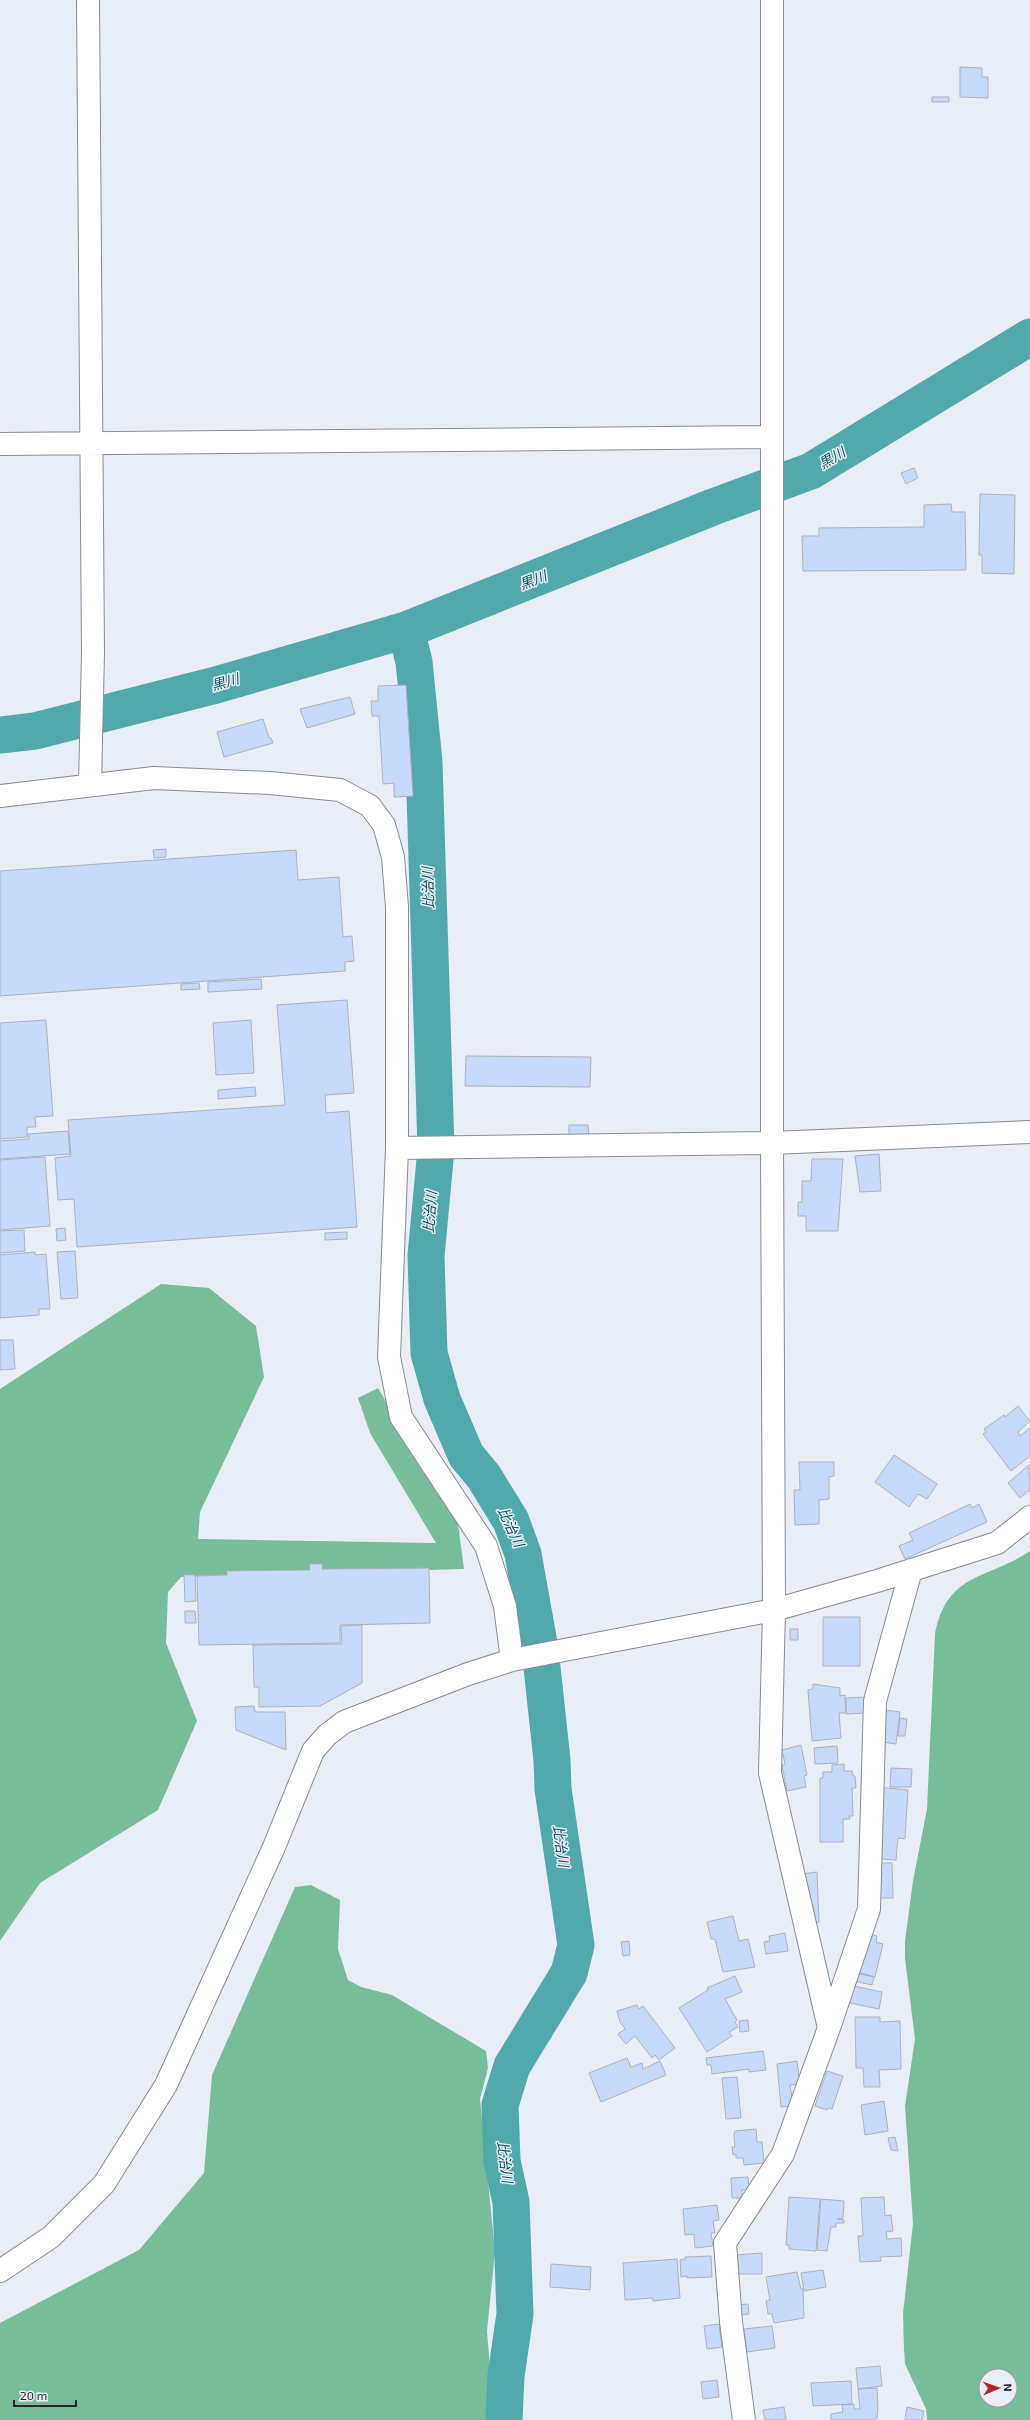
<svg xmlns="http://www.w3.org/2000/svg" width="1030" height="2420" font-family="'Exo 2','Noto Sans JP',sans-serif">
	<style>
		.forest { fill: #79bc9b; fill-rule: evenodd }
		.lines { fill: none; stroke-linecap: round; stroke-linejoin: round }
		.river { stroke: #52a9ab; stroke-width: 37 }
		.building { fill: #c7dafb; stroke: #adb1ba }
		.minor-casing { stroke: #888c94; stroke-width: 24 }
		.minor { stroke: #fff; stroke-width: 22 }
		.labels { text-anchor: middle; stroke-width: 3; stroke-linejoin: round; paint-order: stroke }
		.water-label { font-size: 14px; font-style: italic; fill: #035556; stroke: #e9edf6 }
	</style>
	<rect width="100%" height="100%" fill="#e9edf6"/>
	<!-- forest -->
	<path class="forest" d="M161 1284 209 1288 256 1326 264 1377 200 1512 198 1539 436 1543 370 1433 358 1398 378 1388 458 1524 464 1569 181 1577 168 1592 166 1643 197 1721 158 1810 40 1883 0 1941V1389Z
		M1030 1551V2420H927L926 2409 905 2364 904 2349 903 2314 913 2223 905 2106 915 2039 905 1958V1941L913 1881 927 1809 935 1634C947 1572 987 1580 1030 1551ZM986 2376H1010V2400H986Z
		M311 1885 340 1900 338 1949 348 1980 361 1987 392 1995 486 2051 488 2068 480 2099 495 2252 487 2331 494 2420H0V2323L139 2250 204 2173 212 2075 295 1887Z"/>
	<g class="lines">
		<!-- river -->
		<path class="river" d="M406 630 414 662 424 762 436 1149 426 1256 429 1353 442 1399 466 1455 484 1477 511 1521 523 1554 540 1649 552 1760 553 1789 576 1945 569 1973 512 2066 500 2105 502 2161 511 2202 515 2314 506 2376 504 2420
			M0 735 35 731 216 685 406 630 713 507 811 471 1030 337"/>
	</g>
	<!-- building -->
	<path class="building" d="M960 67 982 68V77H988V98L960 97Z
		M932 97H949V102H932Z
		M914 468 918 478 906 484 901 473Z
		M980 494 1015 495 1014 574 982 573V555H979Z
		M951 504 952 512H965L966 570 803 571 802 536H819V528L924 527V505Z
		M406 685 413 796 394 797V783L383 784 379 716H372L371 701H378V686Z
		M350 697 355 714 307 728 300 709Z
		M263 719 269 738H271L273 743 224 757 217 732Z
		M166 849V857L154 858 153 850Z
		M296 850 298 880 339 877 343 937 352 936 354 961 345 962V971L0 996V871Z
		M261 979 262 989 208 992V982Z
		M199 983 200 989 181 990V984Z
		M347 1000 354 1093 325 1095 326 1113 349 1111 357 1227 77 1247 74 1199 58 1200 55 1158 71 1156 68 1120 285 1105 277 1005Z
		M46 1020 53 1116 35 1117 36 1127H27V1137L0 1139V1023Z
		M251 1020 254 1073 216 1075 213 1023Z
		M466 1056 591 1057 590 1087 465 1086Z
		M255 1087 256 1096 218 1099V1090Z
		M569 1125H588L589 1134 569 1135Z
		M68 1131 70 1154 0 1159V1141L29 1139 28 1134Z
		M879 1154 881 1191 860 1192 855 1156Z
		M45 1157 50 1226 0 1230V1160Z
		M812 1159H843L838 1231H806V1216H798V1202H802V1181H811Z
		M65 1228 66 1240 57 1241 56 1229Z
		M24 1230 25 1251 0 1253V1231Z
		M347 1232V1239L325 1240V1233Z
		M75 1251 78 1298 61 1299 57 1252Z
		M35 1252V1255L46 1254 50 1309H39V1315L0 1318V1255Z
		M0 1340H13L15 1369 0 1370Z
		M1018 1406 1030 1421 1018 1432 1020 1436 1030 1428V1456L1011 1471 983 1434 986 1432 984 1429 1004 1415 1005 1417Z
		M894 1455 937 1484 927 1499 918 1494 909 1507 875 1482Z
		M799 1462H834V1476L829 1477V1499L819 1500V1524L795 1525 794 1490H800Z
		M1029 1465 1030 1492 1028 1491 1020 1498 1008 1483Z
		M970 1504 972 1508 979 1504 987 1522 905 1559 899 1546 913 1540 909 1533Z
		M310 1564H322V1569L429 1568 430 1623 340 1625V1643L199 1645 197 1576 227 1575V1571L310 1570Z
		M184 1575H195L196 1601 185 1602Z
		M185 1611H195L196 1623H185Z
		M823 1617H860V1666H823Z
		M362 1625V1683L320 1706 259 1707V1687H254L253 1645 342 1644 341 1626Z
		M790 1629H798V1640H790Z
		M813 1684 840 1688V1696L845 1695 846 1713H839L841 1738 812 1741 808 1690 813 1689Z
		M866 1697V1713L846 1714V1698Z
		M254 1706 255 1712H285L286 1750 236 1730 235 1707Z
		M885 1710 900 1712 896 1744 882 1742Z
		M900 1718 907 1719 905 1736H898Z
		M801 1745 807 1775 804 1776 806 1787 787 1791 782 1765 785 1764 782 1750Z
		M837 1746 838 1763 815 1764 814 1748Z
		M844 1764V1771H852L853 1776H855L856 1788H852L853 1816H849L850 1819H843V1842H820V1778H823V1772H832V1765Z
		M891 1768 912 1769 911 1787H890Z
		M878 1787 908 1790 905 1839 898 1838 896 1860 880 1859Z
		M874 1863H892L893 1898H875Z
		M817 1872 819 1922 811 1924 801 1874Z
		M733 1916 739 1941 748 1939 755 1967 723 1972 715 1939H711L707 1922Z
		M785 1933 788 1951 766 1954 764 1942 770 1941 769 1936Z
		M866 1933 877 1936 876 1942 883 1944 875 1977 856 1972Z
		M629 1941 630 1955 623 1956 621 1942Z
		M856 1973 874 1977 872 1985 854 1981Z
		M735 1976 742 1992 725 1999 737 2020 735 2022 738 2027 729 2032 732 2036 707 2052 679 2008 708 1990 707 1988Z
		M854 1986 882 1992 879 2009 850 2003Z
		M637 2005 639 2009 643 2006 675 2048 659 2060 655 2055 652 2058 635 2036 626 2044 618 2034 625 2029 620 2022 617 2011Z
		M855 2017H880V2022L900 2021 901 2069 879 2070 880 2087H864L863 2068H856Z
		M748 2020 749 2031 740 2032 739 2021Z
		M763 2051 766 2070 749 2072V2069L712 2074 711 2065H707L706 2058Z
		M627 2058 631 2067 642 2063 643 2069 660 2061 666 2075 601 2102 589 2073Z
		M797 2061 800 2084 790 2085 793 2106 781 2107 777 2064Z
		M827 2071 843 2076 832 2109 828 2108 827 2110 815 2106Z
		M737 2077 741 2118 726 2119 722 2078Z
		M884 2101 888 2131 865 2135 861 2105Z
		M756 2129 757 2142H762L764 2163 744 2165 743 2158H736V2154L733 2155 732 2147H735L734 2134 735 2131Z
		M895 2137 898 2151 891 2150 888 2138Z
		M748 2177 749 2190H742V2198H732L731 2178Z
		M789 2197 820 2199 816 2251 789 2249V2245H786Z
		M884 2197 885 2216 891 2215 893 2231 886 2232 887 2239 901 2238 902 2256 880 2257 881 2261 860 2262 858 2236H863L861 2198Z
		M821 2199 844 2201 843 2218 837 2219 844 2220V2223H836V2227H831L827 2251 817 2250Z
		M717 2205 719 2220 713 2221 715 2233H711L713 2246 695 2248 694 2234 685 2235 683 2209Z
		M762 2253V2274H736L735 2255Z
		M711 2256 712 2277 687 2278V2276L681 2277 680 2260 685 2259V2257Z
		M677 2259 680 2298 653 2301V2298L625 2300 623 2263Z
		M551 2264 591 2267 590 2290 550 2287Z
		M823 2270 826 2287 804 2291 801 2273Z
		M797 2272 801 2289H803L804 2318 774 2323 772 2314H768L766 2301 770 2300 766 2277Z
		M748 2304 749 2314 740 2315 739 2305Z
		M719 2324 722 2347 707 2349 704 2326Z
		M772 2326 775 2348 747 2352 744 2329Z
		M880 2366 882 2386 858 2389 856 2368Z
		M717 2380 719 2397 703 2399 701 2382Z
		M851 2381 852 2404 813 2406 811 2383Z
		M877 2388 878 2408 877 2417 875 2420H831V2414L843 2412 842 2405 854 2404V2409H860L858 2389Z
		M784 2407 786 2420H765L763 2410Z
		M907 2407 924 2411 922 2420H905Z"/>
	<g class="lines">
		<!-- minor casing -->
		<g class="minor-casing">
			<path id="minor" d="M88 0 93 653 90 785
				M772 0V1143L774 1610 770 1773 829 2028
				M0 444 772 437
				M0 796 154 778 270 783 340 790 370 806 384 825 393 857 397 907V1148L389 1357 401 1417 486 1546 505 1606 512 1660
				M397 1148 772 1143 1030 1132
				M0 2271 51 2237 104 2184 166 2085 274 1847 313 1751 327 1735 344 1722 468 1674 512 1660 774 1610 877 1581 997 1543 1030 1517
				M744 2420 731 2322 725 2243 783 2154 829 2028 869 1909 875 1701 911 1570"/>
		</g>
		<!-- minor -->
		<use href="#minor" class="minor"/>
	</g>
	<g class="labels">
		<!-- water labels -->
		<g class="water-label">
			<text transform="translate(832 458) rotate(-31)" y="5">黒川</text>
			<text transform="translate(533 580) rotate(-21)" y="5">黒川</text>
			<text transform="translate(225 682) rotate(-16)" y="5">黒川</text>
			<text transform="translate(428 888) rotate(-92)" y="5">比治川</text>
			<text transform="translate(430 1212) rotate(-85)" y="5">比治川</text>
			<text transform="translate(511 1527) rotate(65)" y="5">比治川</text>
			<text transform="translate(561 1846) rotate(82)" y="5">比治川</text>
			<text transform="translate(505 2162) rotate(83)" y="5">比治川</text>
		</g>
	</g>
	<!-- north arrow -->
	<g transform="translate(998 2388) rotate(88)"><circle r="19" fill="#e9edf6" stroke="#9a9da4"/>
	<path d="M0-3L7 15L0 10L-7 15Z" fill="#b32226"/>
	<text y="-6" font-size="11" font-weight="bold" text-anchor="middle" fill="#242629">N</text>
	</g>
	<!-- scale -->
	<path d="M14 2400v6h62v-6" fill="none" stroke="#242629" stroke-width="2"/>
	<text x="20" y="2400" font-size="12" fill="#242629" stroke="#e9edf6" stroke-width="3" paint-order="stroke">20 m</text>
</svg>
